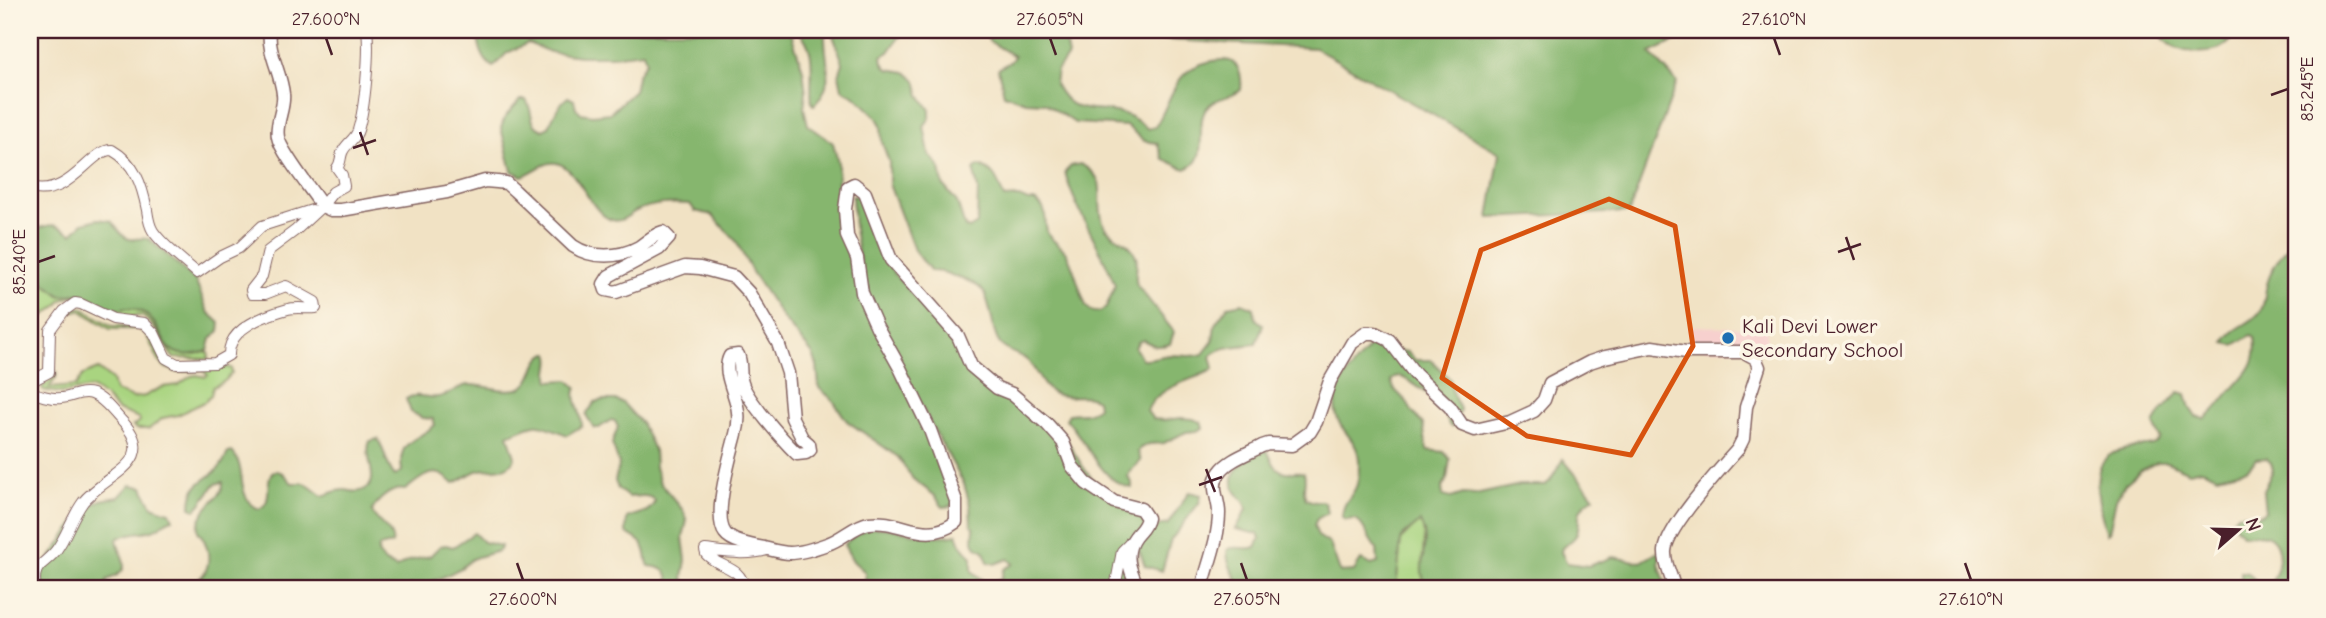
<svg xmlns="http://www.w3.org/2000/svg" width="2326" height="618" font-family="'Comic Neue',sans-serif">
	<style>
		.built { fill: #f7d0ce }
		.green { fill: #a9d480; stroke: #7a7a56; stroke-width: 2 }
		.forest { fill: #86b66e; stroke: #686a4c; stroke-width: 2 }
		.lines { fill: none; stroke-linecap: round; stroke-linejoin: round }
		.minor-casing { stroke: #846361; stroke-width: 12 }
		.major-casing { stroke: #846361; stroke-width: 15 }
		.minor { stroke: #fff; stroke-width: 10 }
		.major { stroke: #fff; stroke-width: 12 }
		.marked { fill: none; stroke: #d8530f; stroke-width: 5; stroke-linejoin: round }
		.ticks { fill: none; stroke: #4a1f2b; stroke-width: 2.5 }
		.poi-dot { fill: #1f6fb2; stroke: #fcf5e5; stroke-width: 2.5 }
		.labels { text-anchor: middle; stroke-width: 7; stroke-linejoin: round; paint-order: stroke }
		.poi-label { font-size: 21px; fill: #4a1f2b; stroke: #fcf5e5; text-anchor: start }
		.neatline { fill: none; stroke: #4a1f2b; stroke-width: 2.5 }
		.ticks-label { font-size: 18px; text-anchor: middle; fill: #4a1f2b }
	</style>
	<rect width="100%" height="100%" fill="#fcf5e5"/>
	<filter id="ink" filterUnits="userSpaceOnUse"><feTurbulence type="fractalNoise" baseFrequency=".0143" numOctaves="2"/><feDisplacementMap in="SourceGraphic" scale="14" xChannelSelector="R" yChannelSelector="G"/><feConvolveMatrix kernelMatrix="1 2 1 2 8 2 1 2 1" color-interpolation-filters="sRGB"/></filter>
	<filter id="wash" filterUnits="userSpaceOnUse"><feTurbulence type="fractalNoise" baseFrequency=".00686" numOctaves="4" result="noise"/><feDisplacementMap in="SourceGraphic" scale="28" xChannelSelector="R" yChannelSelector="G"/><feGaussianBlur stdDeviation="1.57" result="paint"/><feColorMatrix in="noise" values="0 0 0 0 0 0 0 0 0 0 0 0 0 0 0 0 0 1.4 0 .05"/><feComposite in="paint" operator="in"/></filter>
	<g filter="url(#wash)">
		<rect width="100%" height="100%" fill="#f1e2c4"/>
		<!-- built -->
		<path class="built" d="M1688 326 1767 328V349H1689Z"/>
		<!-- green -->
		<path class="green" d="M30 272C46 284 54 297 76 294 87 298 97 309 110 310 122 311 126 304 141 312 171 328 154 366 208 351L209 359 174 358C162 345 157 326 142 316H118L73 296 62 300 57 306 45 315 30 320Z
			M74 307 82 308 112 326H143L150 332 163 362 176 370 225 367 231 368 232 373 225 381 213 387 211 395 206 401 178 415 163 418 149 429H136L133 426 140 421 139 418 117 410 104 396 91 388 61 393 43 390 42 387 52 379 57 371 56 378 49 388 76 386 83 375 98 369 112 380 115 391 133 398 145 396 162 387 178 385 191 376 197 375 205 377 208 375 202 370 177 372 166 368 159 361 145 332 138 329H110L80 310 69 312Z
			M1418 522 1422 524C1427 540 1421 555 1422 571 1422 578 1426 582 1427 588H1396L1401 540Z"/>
		<!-- forest -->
		<path class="forest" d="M478 30H787L791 33 803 70 806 92 804 108 808 125 833 143 838 162V218L852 266 956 486 952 506 943 507 934 495 913 479 898 457 847 421 832 399 819 388 817 365 812 353 784 320 752 272 736 241 712 215 695 211 690 204C672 203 653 203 636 211 628 215 622 223 612 220 589 214 576 159 551 163 541 164 532 173 522 176L512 171 501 128 505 117 520 100H526C534 112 528 125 543 130L549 127C553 116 558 104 568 97L574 100 576 108 581 113 592 115 610 113 634 91 637 76 646 61 643 52 612 56H581L550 52 528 43 507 53 493 67C481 59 478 44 478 30Z
			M797 30H825C823 58 838 81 814 105L812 104C808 79 820 50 797 30Z
			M831 30H904L889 52 882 56 883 63 888 69 906 72 916 80 920 95 930 110V118L924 126 929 154 940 168 943 185 957 202 965 227 969 229 977 224 978 189 974 172 975 168 979 166C996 171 998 183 1004 198L1019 197 1028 201H1034C1051 208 1042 221 1048 234 1052 242 1062 245 1067 254 1075 270 1079 289 1086 306 1092 314 1098 314 1106 308L1115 285C1101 246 1075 211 1065 172L1071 166 1080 164C1113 180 1093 199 1104 225 1111 239 1129 239 1135 254 1140 264 1133 274 1137 285L1174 332 1170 344C1158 348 1154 346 1143 340L1138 342 1135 348 1142 359C1152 360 1159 356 1169 355 1181 355 1192 358 1203 354L1213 341 1215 324 1228 306 1242 303 1254 308 1256 319 1263 325 1256 343C1242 348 1222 344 1211 356L1214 368 1212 370C1192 381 1155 387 1147 411L1153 419 1164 420 1181 418 1193 419 1201 422 1203 428 1197 431 1186 432 1164 443 1149 444 1140 448 1138 452 1141 461 1130 471 1128 477 1132 483V488C1103 485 1085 439 1066 419L1069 414C1083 412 1085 416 1098 407L1097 400C1085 392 1069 400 1055 394 1041 388 1038 371 1028 361 1020 353 1007 353 1000 344 994 336 994 328 992 319 986 294 987 287 962 279 947 274 948 272 931 271L914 250 889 184V162L882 142 881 125 876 116 855 96 842 89 839 75 843 63Z
			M984 30H1054L1066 46 1068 56 1057 70 1055 84C1073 119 1094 106 1124 114 1133 117 1141 123 1148 129L1155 127C1172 102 1172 70 1208 62 1215 60 1223 59 1230 61 1241 65 1242 80 1241 90 1231 98 1214 97 1206 109 1194 127 1211 162 1185 169L1163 159 1157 143 1144 141 1127 126 1075 123 1045 103 1026 102 1004 94 998 69 1011 61 1014 56 989 41Z
			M1116 30H1699L1650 53 1677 82 1629 212 1489 218 1500 153 1315 48 1116 37Z
			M2163 30H2236C2234 37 2230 43 2223 47 2207 57 2171 53 2162 36Z
			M852 196H858L863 202 883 251 895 275 937 322 976 380 1054 423 1060 429C1074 451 1085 476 1106 492 1122 505 1145 510 1157 526L1168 524 1189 492 1201 495 1199 503 1171 540 1162 571 1145 566 1138 547 1136 574 1146 588H866L865 572 853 561 844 545C850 539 859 532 867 529 891 523 927 542 957 534L961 544 972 557V571L985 582 1001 580 1004 569 1013 564 1008 559 995 564 988 562 984 551 975 546 973 541 974 528 971 524 970 505 964 484 929 421 873 309 863 281 854 229Z
			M98 219 111 221C117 227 121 237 129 239 136 240 142 237 149 239L195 280 208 312 220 323 219 331 211 339 208 351C154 366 171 329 142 312 125 303 119 313 105 310 95 307 88 296 77 294 72 294 66 296 61 296L30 272V230C54 226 49 220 72 234L83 223Z
			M2296 238V571L2286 588H2251L2241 580V572L2248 573 2261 586 2270 584C2279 573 2284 547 2270 537 2262 532 2251 535 2242 534L2231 521C2238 509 2248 515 2260 515L2265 511 2263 491 2273 470 2271 463 2266 458 2257 459 2247 469 2218 476 2202 469 2189 472 2167 462H2157L2140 471 2125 484 2116 499 2109 532 2107 534C2101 515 2087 469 2110 455 2116 451 2128 449 2136 447 2146 445 2155 448 2160 438L2154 424 2162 411 2179 392 2186 394 2190 408 2196 417 2205 419C2213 413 2218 407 2224 399 2240 378 2260 369 2255 337L2252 335 2234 345 2225 343C2232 326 2254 324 2261 310 2265 303 2265 292 2267 284 2273 264 2282 252 2296 238Z
			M1378 341 1393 350 1407 352 1415 360H1431L1450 379 1453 395 1460 409 1457 422 1452 427 1449 425C1447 420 1446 413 1443 408 1438 400 1408 379 1399 376L1391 380 1394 389 1406 401 1413 413 1423 424 1427 450 1444 452 1450 459 1447 479 1442 488 1443 496 1451 498 1463 494 1475 495 1520 485H1545L1550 481 1563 459 1594 497C1569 513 1585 519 1575 537 1572 541 1566 544 1562 548L1561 552 1567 563 1588 566 1613 557 1641 562 1660 551 1659 564 1667 588H1427C1426 582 1422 579 1422 572 1421 555 1430 538 1420 522L1404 535 1401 540 1396 588H1241C1236 575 1227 567 1227 551L1228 549C1238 545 1246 551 1256 547L1260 539 1258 534 1236 529 1247 509C1245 499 1239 498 1235 490 1225 470 1251 455 1267 450 1271 459 1275 471 1286 472 1294 473 1297 470 1304 473 1307 482 1301 489 1306 499L1314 502 1322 501 1325 503 1327 513 1317 519 1314 525 1318 536 1330 544 1340 572 1354 571 1361 560 1371 565 1378 563 1377 549C1368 540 1366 527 1356 519L1345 520 1342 517C1343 499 1353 498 1357 484 1359 477 1359 469 1359 462 1359 445 1348 437 1340 424 1323 393 1355 365 1372 344Z
			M547 353H549C554 362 546 371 550 381L569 380 577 388C571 398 582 411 582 426L567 435C535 421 539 422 508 435L515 457C509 473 493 467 480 470 470 472 463 480 454 483 450 481 447 478 444 476 431 467 416 482 405 490 392 487 378 499 372 511 377 525 395 530 392 544L379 547 378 553 385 562 396 568 408 561 430 556 440 546 446 545 453 547 474 533 483 542 501 546 500 550C491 554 481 555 472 559 467 562 464 567 459 569 443 577 427 586 410 585L408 588H183C190 584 198 581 203 575 213 561 208 543 198 531 198 506 225 498 223 482L215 484 200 505 195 510 191 507C191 481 205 483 219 468 223 464 225 458 228 453L232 452C248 467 234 498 259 509 274 502 264 484 272 472 281 468 286 477 292 483H305L322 496C329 494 336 490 344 490 350 490 355 493 360 491 385 485 362 458 370 441L378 439C385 451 386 466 395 476L402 471C397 439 416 442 435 425L433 419 422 418 411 412 406 399C417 392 426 399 438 397 449 396 457 386 469 385 485 384 500 393 517 389 536 385 531 361 547 353Z
			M603 400H615L623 403 641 423 654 450 655 467 660 483 683 510 687 520 683 538 686 560 683 578 688 588H667C673 573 663 567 649 566 645 559 648 550 641 543 637 538 630 536 626 532L627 518C639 512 649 515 655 501 649 493 637 497 628 497L618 489 615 481 619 464 612 443 618 427 615 421 611 420 599 428H594L586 415 595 402Z
			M130 485 143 487C151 506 150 507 170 512L173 519C164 521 160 528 152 530 139 534 130 531 117 539 120 560 136 569 107 580L106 588H42L39 574 83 511 101 500 119 497Z"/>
	</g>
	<g filter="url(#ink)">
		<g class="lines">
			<!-- minor casing -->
			<g class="minor-casing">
				<path id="minor" d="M30 188C70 199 90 149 112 150 135 163 142 185 147 210 148 217 149 225 153 231 163 246 184 261 197 273L220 257 239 248 262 226 312 210
					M30 382 49 372 50 330 64 311 75 303 81 304 113 319 144 323 154 333 166 358 177 364 215 363 229 355C228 328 266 315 288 309 296 307 307 309 316 308L315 302 286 286 265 294H252L251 290 262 276 268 251 296 230 322 206 333 192 344 186 342 175 337 168C341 163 340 159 342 153 345 144 356 139 358 130 365 108 370 52 367 30
					M30 391C38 395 51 399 61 398 71 398 81 390 92 394 103 398 112 410 120 419 163 462 105 474 83 502 72 517 67 535 57 549 46 565 31 563 36 588
					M744 588C742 566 718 568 706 554L705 550C724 552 748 556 767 550
					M1115 588 1122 551 1130 543"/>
			</g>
			<!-- major casing -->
			<g class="major-casing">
				<path id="major" d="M270 30C267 52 281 72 283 94 285 108 275 123 278 137 280 151 313 192 322 206L331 210H341L447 192 485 181 497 182 506 183 515 191 573 246C592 259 619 258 639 247 647 242 653 235 663 232L669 238 659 249 609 276 604 284 606 290 616 292 685 267 700 268 734 277 749 293 778 343 788 373 792 418 802 438 809 444 810 450 806 453 797 454C783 440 747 400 742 383 739 374 742 364 738 355L730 356C721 372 737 395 738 412 739 419 738 427 736 434 731 454 712 516 725 533 731 542 753 546 764 548 772 550 782 553 790 553 801 553 816 548 827 544 841 540 855 525 869 523 901 518 924 546 956 522V501L930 430 900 368 877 327 862 293 857 258 847 236 845 209 848 187 854 184 865 193 891 260 958 336 971 366 997 388 1012 394 1047 424 1063 442 1072 466 1086 483 1114 502 1141 509 1147 518C1145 528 1140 530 1135 537 1122 554 1131 572 1138 588
					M1202 588C1208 564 1219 538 1219 513 1219 498 1209 486 1220 472 1228 460 1249 453 1262 446L1268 444 1292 445 1310 432 1316 422 1330 381 1352 343 1366 333H1375L1389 340 1415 374 1450 407 1462 425 1475 430 1510 422 1534 411 1544 400 1550 383 1590 362 1605 357 1652 347 1686 352H1744L1755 358 1759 367 1746 407 1743 439 1738 449C1721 468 1667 527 1665 551 1664 564 1672 576 1674 588
					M2288 588 2296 576"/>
			</g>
			<!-- minor -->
			<use href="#minor" class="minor"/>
			<!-- major -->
			<use href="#major" class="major"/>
		</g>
	</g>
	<!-- marked area -->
	<path class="marked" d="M1609 199 1675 226 1693 346 1631 455 1527 436 1442 378 1481 250Z"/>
	<!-- ticks -->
	<path class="ticks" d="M326 38 332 55M1050 38 1056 55M1774 38 1780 55M2271 95 2288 89M360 132 368 155M353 148 376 140M1846 237 1854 260M1838 252 1861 244M38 262 55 256M1206 469 1215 492M1199 485 1222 477M517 563 523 580M1241 563 1247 580M1965 563 1971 580"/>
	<!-- markers -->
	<circle class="poi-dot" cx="1728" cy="338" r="7"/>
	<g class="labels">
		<!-- poi labels -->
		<g class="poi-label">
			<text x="1742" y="333">Kali Devi Lower<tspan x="1742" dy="24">Secondary School</tspan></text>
		</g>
	</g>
	<!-- margin -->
	<rect width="2326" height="618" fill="none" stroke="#fcf5e5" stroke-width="77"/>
	<!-- north arrow -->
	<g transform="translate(2238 530) rotate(70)" stroke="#fcf5e5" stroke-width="5" paint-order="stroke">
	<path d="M0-5L12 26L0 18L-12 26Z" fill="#4a1f2b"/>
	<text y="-10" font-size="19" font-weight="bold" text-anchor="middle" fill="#4a1f2b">N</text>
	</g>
	<rect x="38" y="38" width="2250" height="542" class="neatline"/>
	<g class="ticks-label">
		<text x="326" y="25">27.600°N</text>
		<text x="1050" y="25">27.605°N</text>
		<text x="1774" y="25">27.610°N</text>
		<text transform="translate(2307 89) rotate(-90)" y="6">85.245°E</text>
		<text transform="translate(19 262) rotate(-90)" y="6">85.240°E</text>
		<text x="523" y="605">27.600°N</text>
		<text x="1247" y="605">27.605°N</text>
		<text x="1971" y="605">27.610°N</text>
	</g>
</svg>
